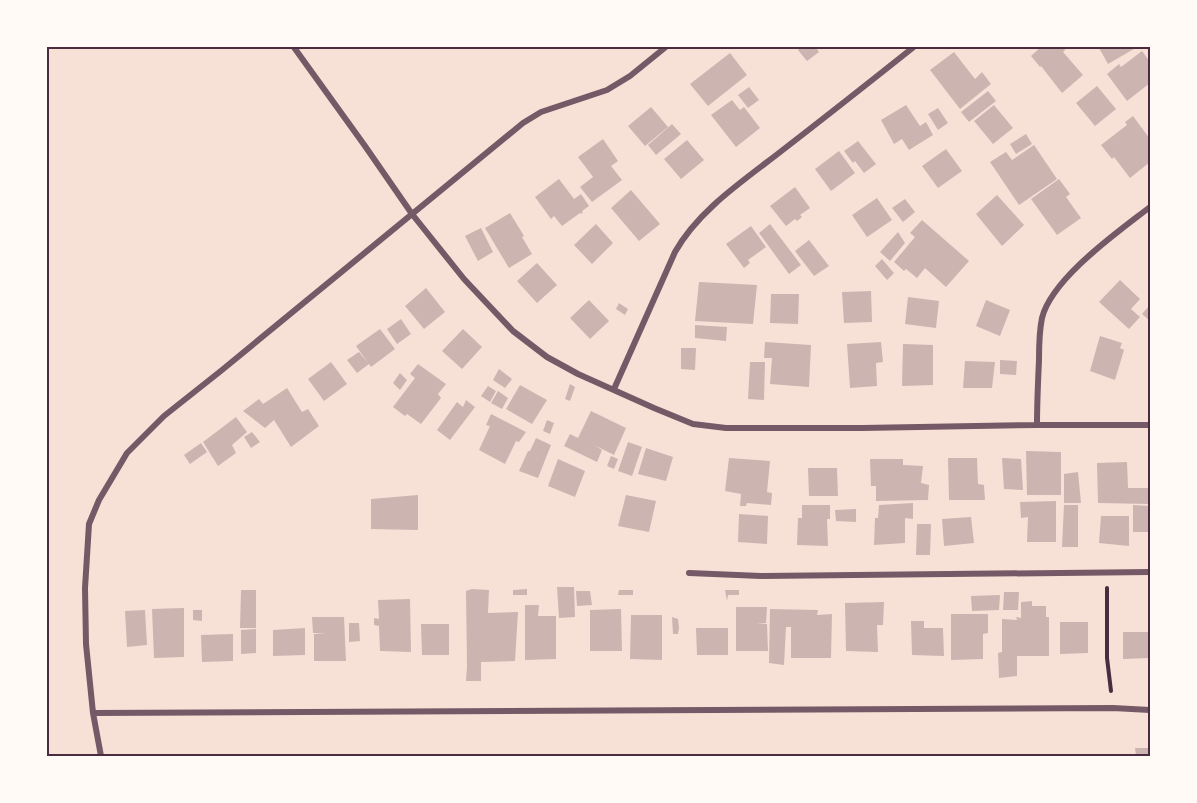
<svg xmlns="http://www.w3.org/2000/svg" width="1197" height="803" font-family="Lora,serif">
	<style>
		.building { fill: #ccb4b1 }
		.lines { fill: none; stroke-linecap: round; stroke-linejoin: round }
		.path { stroke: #4a2c40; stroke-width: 4 }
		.minor { stroke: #755966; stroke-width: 6 }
		.neatline { fill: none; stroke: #4a2c40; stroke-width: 2 }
	</style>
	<rect width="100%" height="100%" fill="#f7e1d7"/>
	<!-- building -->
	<path class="building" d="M802 46H815L819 52 807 61 798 50Z
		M1042 46H1063L1065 50 1063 52 1083 75 1062 93 1041 66 1040 67 1031 56Z
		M1098 46H1139L1108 64Z
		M1142 51 1150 62V83L1127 101 1107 74 1119 64 1121 67Z
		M954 52 975 79 982 72 991 84 960 109 930 70Z
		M730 53 747 75 708 106 690 84Z
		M1097 86 1116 109 1095 126 1076 103Z
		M749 87 759 100 748 108 738 95Z
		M988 91 996 101 969 122 961 112Z
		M732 100 740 110 744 107 760 128 736 147 711 115Z
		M906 105 920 126 926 122 933 135 909 150 902 139 894 144 881 120Z
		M994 105 1013 128 993 144 974 121Z
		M651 107 668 127 645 146 628 126Z
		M938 108 948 123 938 130 928 114Z
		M1133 116 1150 139V162L1130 178 1114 157 1112 159 1101 145 1127 125 1125 122Z
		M672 124 681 134 656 155 648 145Z
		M1026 134 1032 144 1016 154 1010 144Z
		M603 139 618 161 611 166 622 180 592 202 580 187 593 177 578 157Z
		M687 140 704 160 681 179 664 159Z
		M858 141 876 164 864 173 855 161 853 163 844 151Z
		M1034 145 1057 179 1019 205 990 162 1006 152 1012 160Z
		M946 149 962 171 938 188 922 166Z
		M839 151 855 173 831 191 815 169Z
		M559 179 574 199 581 194 589 206 582 211 583 212 581 214 580 213 562 226 554 216 551 219 535 197Z
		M1059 179 1070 194 1066 197 1081 218 1057 235 1031 199Z
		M795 187 810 208 800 215 802 217 797 221 795 219 786 226 770 206Z
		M631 190 660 224 639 241 611 208Z
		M997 195 1024 225 1002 246 976 214Z
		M877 198 892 220 867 237 852 215Z
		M905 199 915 212 903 222 892 208Z
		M510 213 524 236 522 237 532 254 509 268 485 228Z
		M922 220 969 261 946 287 925 268 917 278 906 269 904 271 894 262 915 237 910 233Z
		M596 224 613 243 592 264 574 245Z
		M770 224 801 265 789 274 759 233Z
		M751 226 766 247 748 260 750 263 744 268 726 244Z
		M481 228 493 252 478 261 465 236Z
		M898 232 905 243 890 261 880 252Z
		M809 240 829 266 814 276 795 251Z
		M882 259 894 273 887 280 875 266Z
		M537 263 557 285 537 303 517 281Z
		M1120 280 1140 299 1131 309 1140 317 1129 329 1099 302Z
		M699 282 757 285 753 324 695 321Z
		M426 288 445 312 424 329 405 306Z
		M871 291 872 322 844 323 842 292Z
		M771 294H799L798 324 770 323Z
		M908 297 939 301 936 328 905 324Z
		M589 300 609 321 590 339 570 318Z
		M986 300 1010 310 1000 336 976 326Z
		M619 303 628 309 625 315 616 309Z
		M1150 305V321L1142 314Z
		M401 319 411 334 397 344 387 329Z
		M695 325 727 327 726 341 695 338Z
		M380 329 395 349 371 367 356 346Z
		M463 329 482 347 462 369 442 351Z
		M1100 336 1122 343 1120 348 1124 350 1115 380 1090 371Z
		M765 342 811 345 809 387 770 384 772 358H764Z
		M881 342 883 362 876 363 877 386 850 388 847 344Z
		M903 344 933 345V385L902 386Z
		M681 348H696L695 370 681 369Z
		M359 352 369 364 357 373 347 360Z
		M1000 360 1017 361 1016 375 1000 374Z
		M965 361 995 362 992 388H963Z
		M331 362 347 384 324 401 308 379Z
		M750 362H765L764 400 748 399Z
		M418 364 446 384 438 394 441 398 421 424 407 414 405 416 393 407 415 378 410 374Z
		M499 369 512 379 505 388 493 380Z
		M400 373 407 380 400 390 393 383Z
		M570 384 575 387 570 401 565 399Z
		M520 385 547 400 532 424 506 409Z
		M488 386 496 391 490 402 481 396Z
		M287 388 302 412 308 409 319 426 291 447 274 420 265 428 243 411 259 399 263 404Z
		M498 391 508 398 502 409 491 403Z
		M466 400 475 407 450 440 437 430 457 402 463 407Z
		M591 411 626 428 614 455 594 445 602 450 597 462 564 446 570 434 578 438Z
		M491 414 526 432 519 442 516 441 505 464 479 450 490 426 486 425Z
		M236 417 247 432 232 445 236 453 218 466 203 442Z
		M547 420 554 423 550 434 543 431Z
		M252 432 260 442 251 448 244 437Z
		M536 438 551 445 538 478 519 471 528 451H530Z
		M628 442 642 447 632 476 618 471Z
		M201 443 207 452 190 464 184 455Z
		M646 448 673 457 666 481 638 474Z
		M1026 451 1061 452V495H1027Z
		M611 456 618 459 614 469 607 466Z
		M729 458 770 461 767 492 772 493 771 505 747 503 746 506H740L741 494 725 491Z
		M948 458H977L978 484 984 485 985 500H949Z
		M1002 458 1021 459 1023 490 1004 489Z
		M558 459 585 471 575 497 548 486Z
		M870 459H903V465L923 466 921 483 929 485 928 500 876 501V486H871Z
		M1127 462 1128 488H1150V504L1098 503 1097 463Z
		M808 468H837L838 496H809Z
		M1078 472 1081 503H1064V474Z
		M418 495V530L371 529V499Z
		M626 495 656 501 649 532 618 526Z
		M1056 501V542H1027L1028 517 1021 518 1020 502Z
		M913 503V519L905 518V543L874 545 875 518H878L879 505Z
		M802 505H830V519H827L828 546 797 545 798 518H802Z
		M1064 505H1078V547H1062Z
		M1133 505 1150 506V532H1133Z
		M856 509V522L836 521 835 510Z
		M739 514 768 516 767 544 738 542Z
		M1101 516H1129V546L1099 543Z
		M971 517 974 543 944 546 942 519Z
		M917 524H931L930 555H916Z
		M557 587H574L575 617 559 618Z
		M472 589 489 590 488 613 518 612 515 661 481 662V681H466L467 666 466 591Z
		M527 589V595H513V590Z
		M241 590H256V628H240Z
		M619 590H633V595H618Z
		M725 590H739V595H728L727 601Z
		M576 591H590L592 605 577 606Z
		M1004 592H1019L1018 610H1003Z
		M1000 595 999 610 972 611 971 596Z
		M410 599 411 652 380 651 379 626 374 625V618L379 619 378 600Z
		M1032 601V606H1046V617H1049V656H1017V676L999 678 998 653 1002 652V619L1017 620 1016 617 1021 618V602Z
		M884 602 883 625H877L878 652 846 651 845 603Z
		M525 605H539L538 616H556V659L525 660Z
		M736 607H767L766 623 757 624H767L768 651H736Z
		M184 608V657L154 658 152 609Z
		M621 609 622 651H590V610Z
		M770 609 818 610 817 615 832 614 831 658H791V627H786L784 665 769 663Z
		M145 610 147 645 127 647 125 611Z
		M193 610H202V621L193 620Z
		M951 614H988V633L983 634V659L951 660Z
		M631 615H662V660L630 659Z
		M312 617H344L346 661H314V634L326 633H313Z
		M672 617 678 619 679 628 678 634H673Z
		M911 621H924V628H943L944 656 912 655Z
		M1060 622H1088V653L1060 654Z
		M349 623H359L360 641 349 642Z
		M421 624H449V655H422Z
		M305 628V655L273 656V630Z
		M696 628H728V655H697Z
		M256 629V653L241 654V630Z
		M1123 632H1150V658L1123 659Z
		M233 634V661L202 662 201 635Z
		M1135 748H1150V756H1136Z"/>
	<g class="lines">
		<!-- path -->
		<path class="path" d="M1107 588V658L1111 691"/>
		<!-- minor -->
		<path class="minor" d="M293 46 365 146 412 214 464 279 513 331 547 357 578 374 654 408 693 424 726 428H862L1037 425H1150
			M614 389 675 252C699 209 746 179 784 149 828 115 871 81 915 46
			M1037 425C1037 403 1038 382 1039 360 1039 346 1039 332 1042 318 1052 278 1118 232 1150 207
			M689 573 761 576 1150 572
			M93 713 1113 708 1150 710
			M101 756 93 713 86 644 85 588 89 524 99 500 127 453 164 416 222 370 523 123 541 112 607 90 630 76 667 46"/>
	</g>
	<!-- border -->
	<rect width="1197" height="803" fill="none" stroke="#fffaf5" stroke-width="96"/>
	<rect x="48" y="48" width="1101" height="707" class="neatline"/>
</svg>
